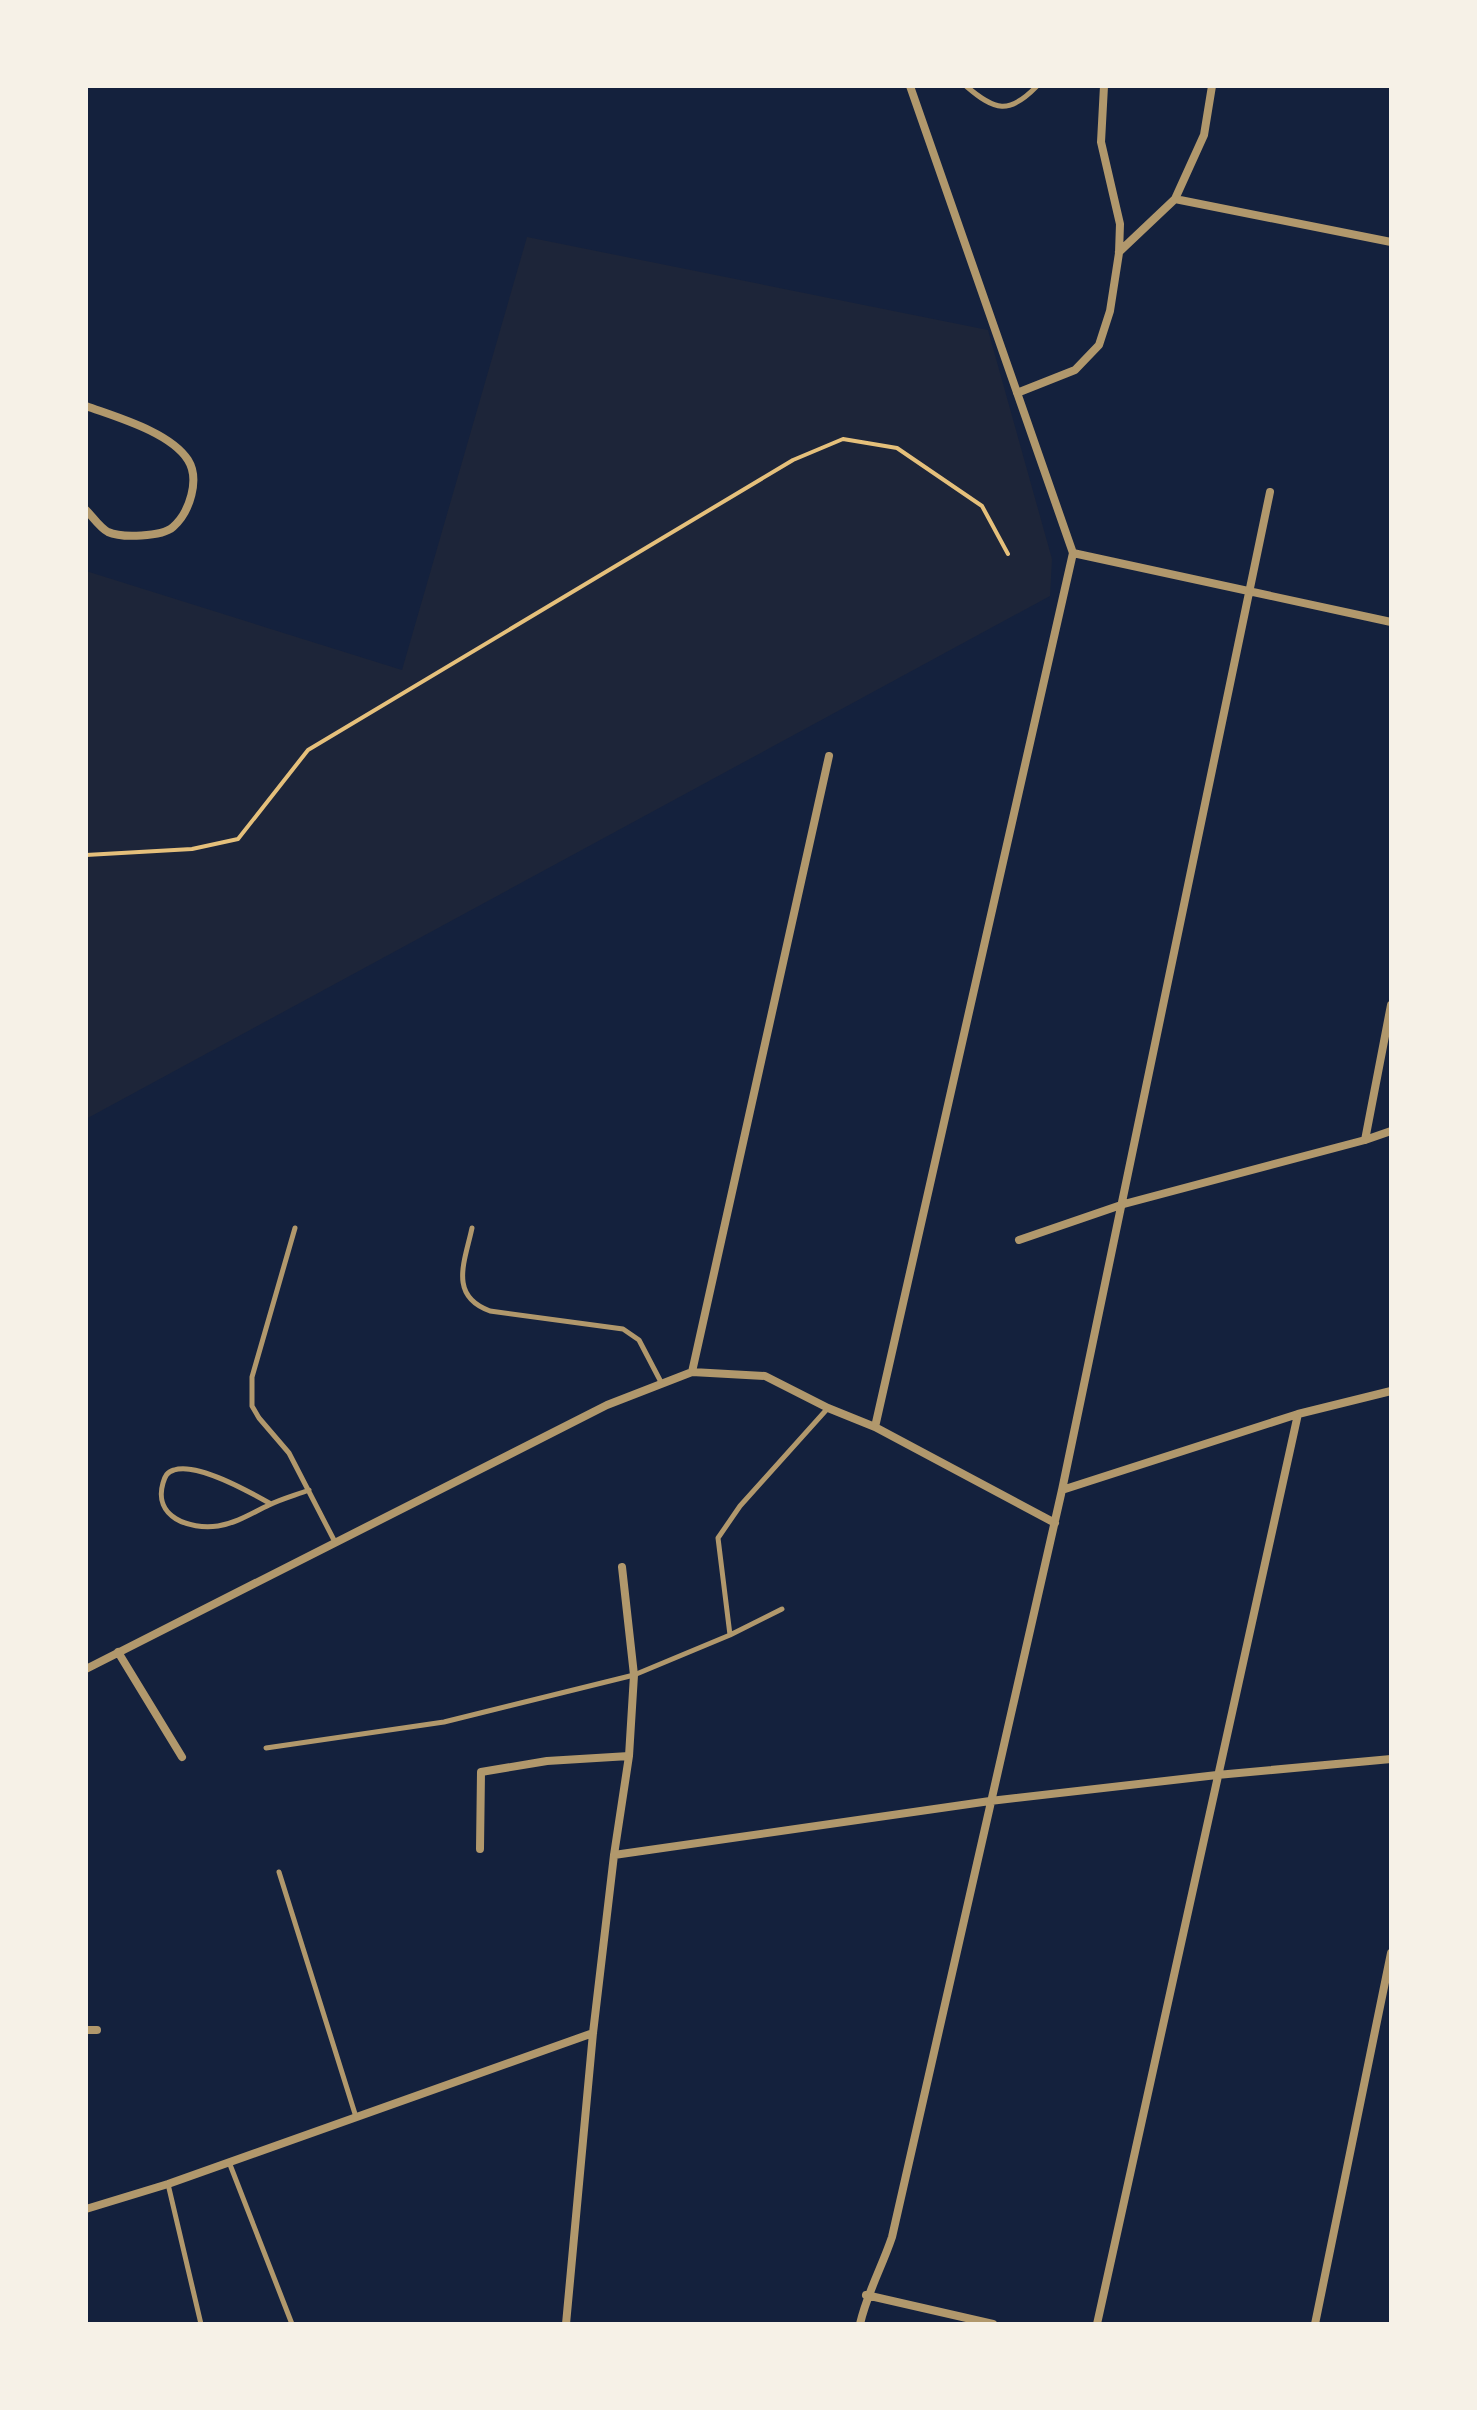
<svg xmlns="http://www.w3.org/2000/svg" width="1477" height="2410" font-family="Roboto,sans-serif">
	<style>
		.green { fill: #1d2539 }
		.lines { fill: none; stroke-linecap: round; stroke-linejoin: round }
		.path { stroke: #e5c07b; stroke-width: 4 }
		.service { stroke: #b1986c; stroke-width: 5 }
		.minor { stroke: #b1986c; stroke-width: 8 }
	</style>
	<rect width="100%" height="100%" fill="#14213d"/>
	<!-- green -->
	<path class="green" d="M527 237 988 330 1052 559 1050 596 86 1119V571L402 670Z"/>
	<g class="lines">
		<!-- path -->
		<path class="path" d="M86 855 192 849 238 839 308 750 793 460 843 439 897 448 982 506 1008 554"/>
		<!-- service -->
		<path class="service" d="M966 86C995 111 1009 115 1037 86
			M295 1228 252 1377V1406L259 1418 289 1453 335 1542
			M472 1228C465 1261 448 1296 490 1311L623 1329 639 1340 662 1384
			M271 1504C250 1492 197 1462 174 1470 167 1472 165 1476 163 1483 153 1517 189 1530 218 1526 237 1523 252 1513 269 1505 281 1499 296 1495 309 1490
			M730 1635 718 1538 740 1506 828 1408
			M266 1748 444 1722 634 1675 730 1635 782 1609
			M279 1872 356 2117
			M229 2162 292 2324
			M168 2184 201 2324"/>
		<!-- minor -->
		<path class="minor" d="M1175 199 1391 242
			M1119 252 1175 199 1204 135 1212 86
			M1017 393 1075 370 1099 345 1110 311 1119 253 1120 224 1101 142 1104 86
			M86 406C116 417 170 432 188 460 200 479 190 512 173 527 162 537 121 538 108 532 100 528 92 516 86 510
			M1073 553 1391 622
			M1365 1140 1391 1005
			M1019 1240 1124 1204 1365 1140 1391 1131
			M692 1372 829 756
			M875 1427 1073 553 910 86
			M1062 1490 1298 1414 1391 1391
			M118 1652 182 1757
			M86 1669 607 1405 692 1372 765 1376 828 1408 875 1427 1055 1523
			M480 1849 481 1772 547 1761 629 1756
			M614 1855 990 1801 1217 1775 1391 1759
			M86 2030H97
			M86 2209 168 2184 593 2033
			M866 2295 993 2324
			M566 2324 593 2033 614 1855 629 1756 634 1675 622 1567
			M860 2324C867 2293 882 2267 892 2237L1062 1490 1270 492
			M1097 2324 1298 1414
			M1315 2324 1391 1953"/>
	</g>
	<!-- border -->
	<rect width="1477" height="2410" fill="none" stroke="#f6f1e7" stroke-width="176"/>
</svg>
